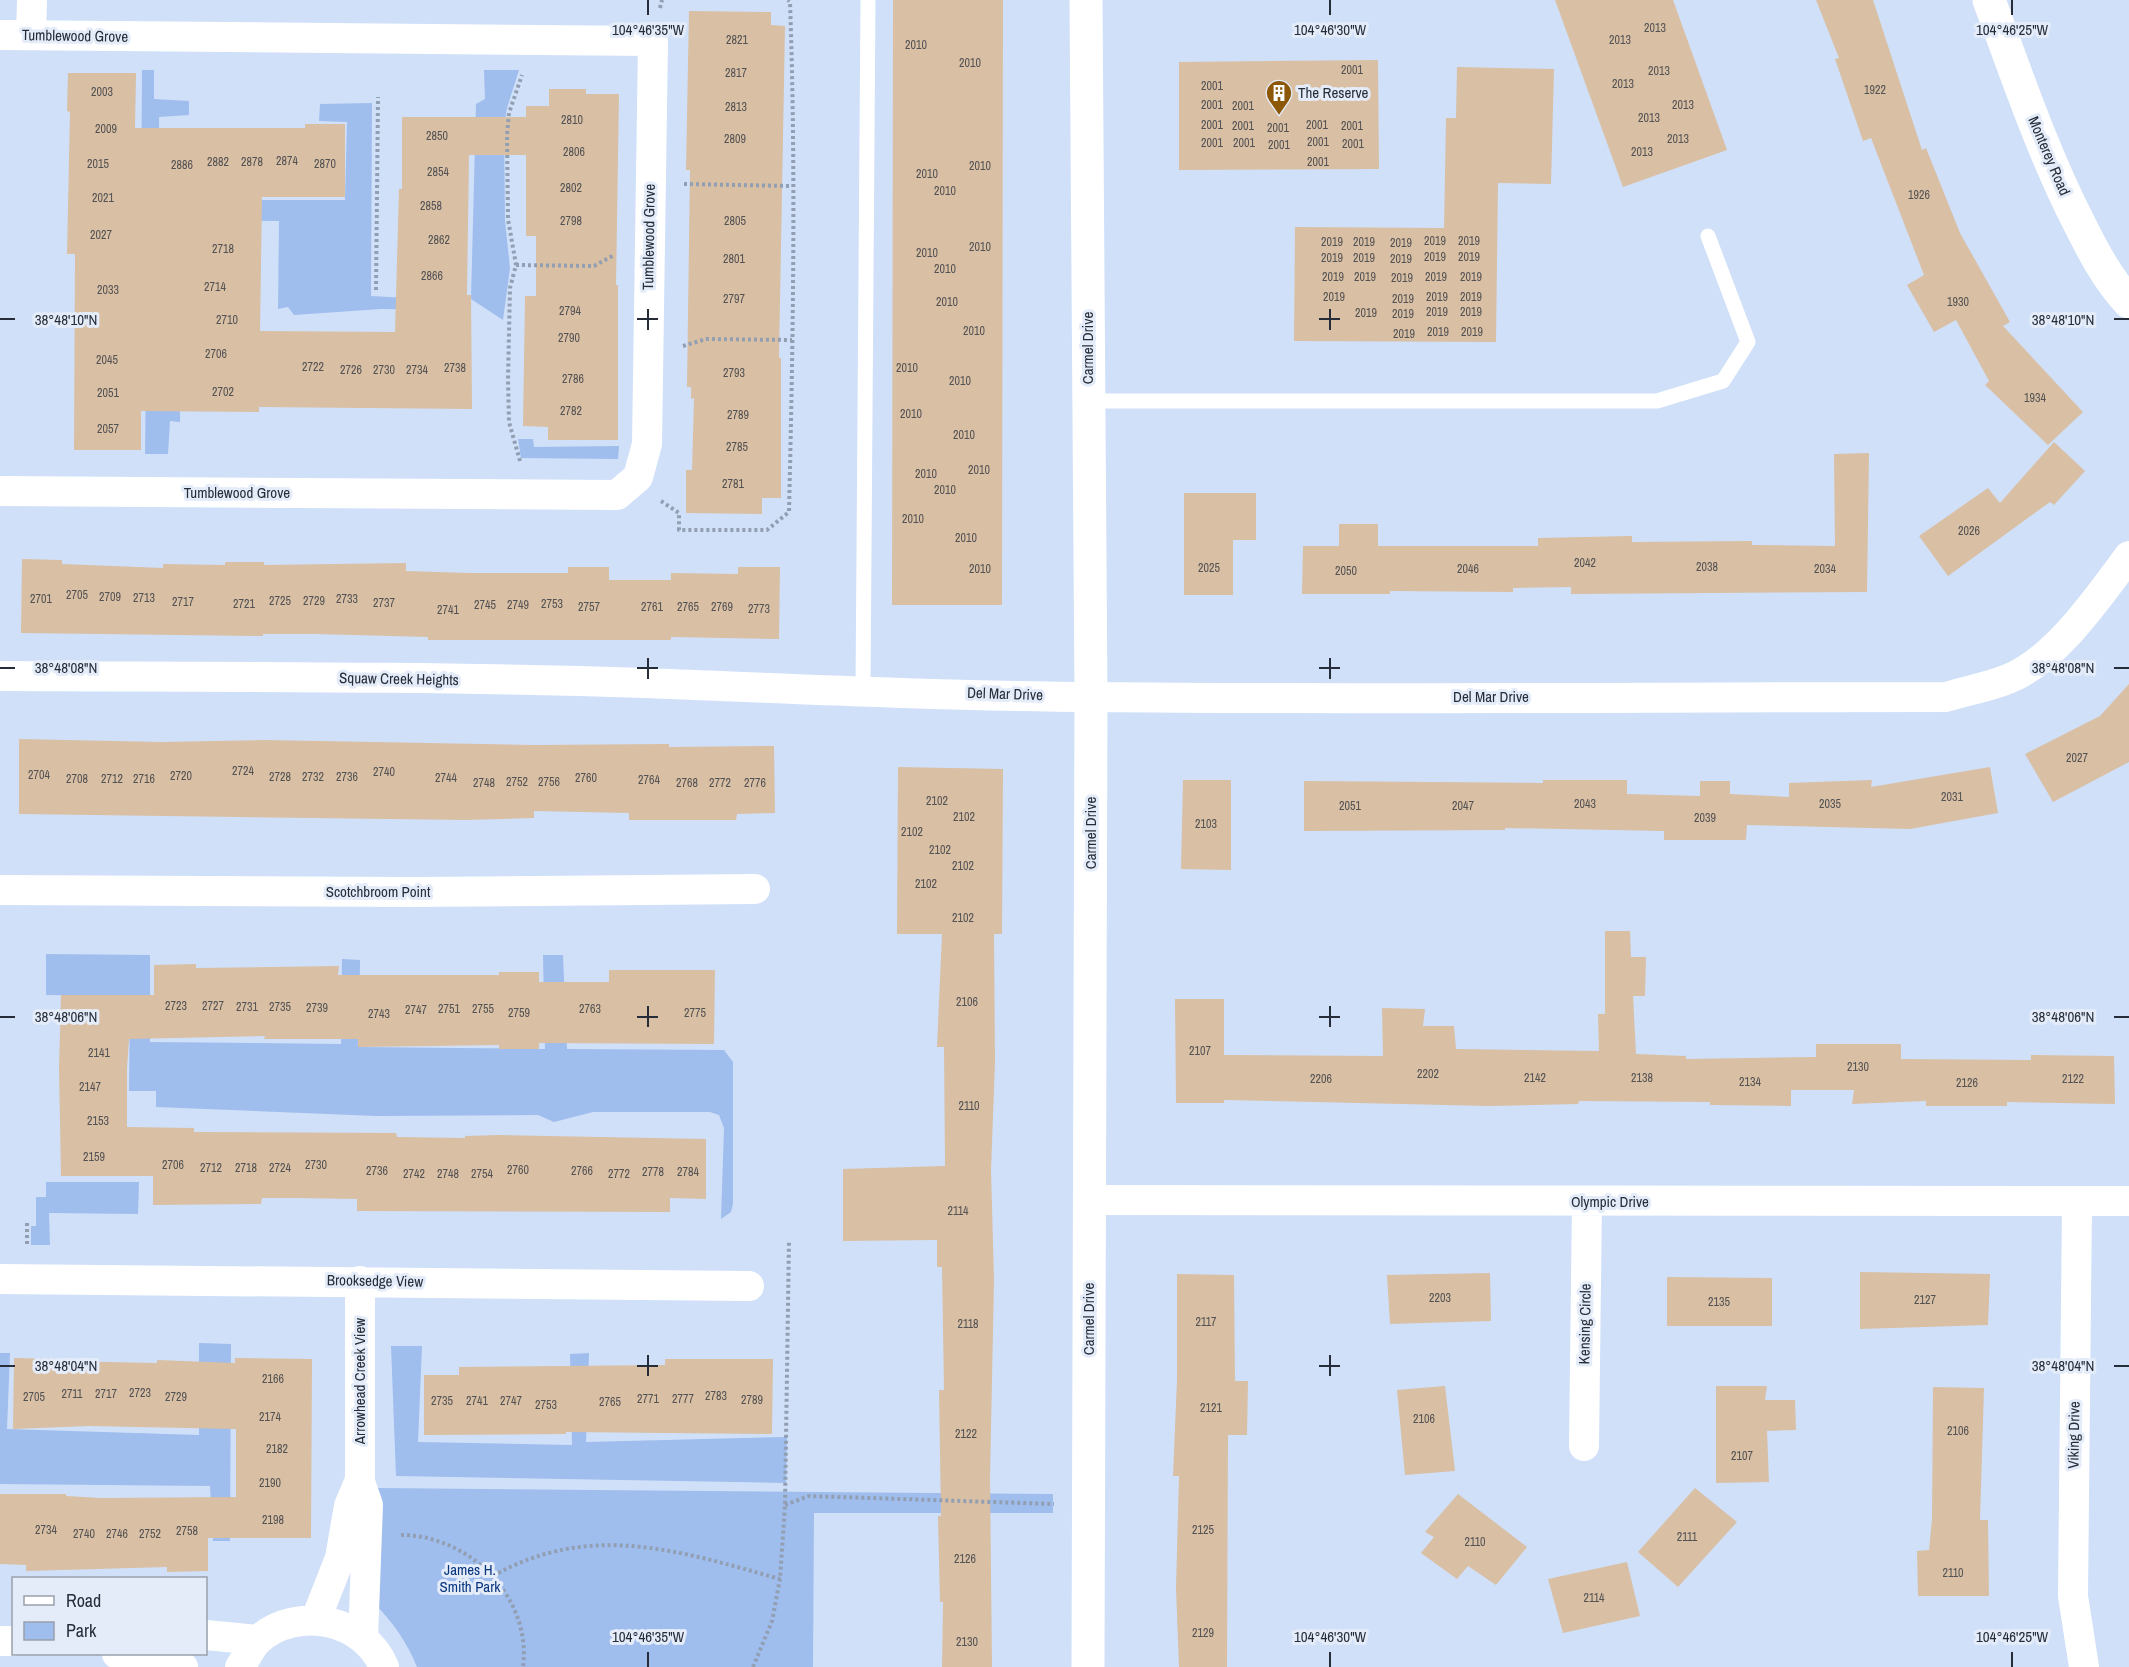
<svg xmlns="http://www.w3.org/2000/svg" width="2129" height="1667" font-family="'Archivo Narrow',sans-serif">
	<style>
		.green { fill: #9fbded }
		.building { fill: #d9bfa3 }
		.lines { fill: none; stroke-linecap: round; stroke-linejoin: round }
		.path { stroke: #929fb3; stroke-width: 4; stroke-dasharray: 3 3; stroke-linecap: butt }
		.lane { stroke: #fff; stroke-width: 15 }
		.street { stroke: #fff; stroke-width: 30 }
		.secondary { stroke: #fff; stroke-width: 33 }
		.ticks { fill: none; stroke: #262d39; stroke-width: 2 }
		.labels { text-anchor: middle; stroke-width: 6; stroke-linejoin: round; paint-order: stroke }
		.number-label { font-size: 12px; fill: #535254 }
		.street-label { font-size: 15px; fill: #262d39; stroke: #e5ecf9 }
		.poi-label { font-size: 15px; fill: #262d39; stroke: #e5ecf9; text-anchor: start }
		.park-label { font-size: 15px; fill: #08367f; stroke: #e5ecf9 }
		.ticks-label { font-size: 15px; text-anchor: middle; fill: #262d39; stroke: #e5ecf9; stroke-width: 6; stroke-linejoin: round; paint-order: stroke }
	</style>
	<rect width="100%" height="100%" fill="#d0e0f9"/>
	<!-- green -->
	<path class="green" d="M142 70H154V99L189 101V115L159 117 160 200H345L347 122 319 121 320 104 372 103 371 296 443 300V310L381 309 294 315 288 307 278 309 279 221 141 219Z
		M484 70H519L507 108 504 125 505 221 510 268 503 320 471 299 476 104 485 99Z
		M181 246 180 422 170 421 168 454H145L147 290Z
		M518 439H533L534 447 619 446 618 459 521 458Z
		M46 954 150 955V1042L341 1044 342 959 360 960 359 1047 545 1049 543 955H563L567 1049 724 1050 733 1062V1204L731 1212 721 1219 724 1128 719 1115 710 1112H593L554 1122 538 1115 376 1116 156 1107V1091H129L130 996 46 995Z
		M46 1182H139L138 1214 49 1213 50 1245H31V1226H36V1197H46Z
		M199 1343 231 1344 230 1541H213L210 1486 0 1484V1353H10L7 1429 199 1435Z
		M391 1346H422L418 1442 572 1445 570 1354 589 1353 586 1442 787 1437 786 1483 396 1476Z
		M377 1488 1053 1494V1513H814L813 1667H417C407 1642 392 1621 373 1602Z"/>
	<!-- building -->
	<path class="building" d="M893 0H1003L1002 605H892Z
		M1555 0H1673L1727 150 1623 187Z
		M1816 0H1873L1922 150 1926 148 1960 233 2010 322 2003 326 2083 412 2048 445 1985 385 1989 381 1956 320 1934 332 1907 285 1924 275 1871 138 1863 141 1835 59 1839 58Z
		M689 11 771 12V25L785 26 779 358H781V498H762V514L686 513V470H692L694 398 691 399V387H687L690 170H686Z
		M1378 60 1379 169 1179 170V62Z
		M1457 67 1554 69 1551 184 1498 183 1496 342 1294 341 1295 227 1444 228 1446 118H1456Z
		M68 73H136L135 128H305V124H345V197H262L260 331 395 332 399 189H402V117H526V106H549V89H586V94H619L616 285H618V440H548V427L523 426 525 296H536V236H526V155H469L467 295H471L472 409 259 407V412L141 411V450H74L75 254H67L70 112 67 111Z
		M2054 442 2085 471 2054 505 2050 502 1948 576 1919 536 1988 488 2000 503Z
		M1869 453 1867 592 1571 594V587L1513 588V592L1390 591V594H1302L1303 546H1339V524H1378V546H1538V538L1632 536V542L1752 541V545L1835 546 1834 454Z
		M1184 493H1256V540H1233V595H1184Z
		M22 559 62 560V564L163 568V564L225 565V562H264V565L406 563V571L469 573H568V567H609V580H671V573L738 574V567H780L779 639 671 637V640H428V637L315 634H263V636L21 633Z
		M2129 684V762L2053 802 2025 754 2100 716Z
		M19 739 161 742 264 740 534 745 669 744V747L774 746 775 813 737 814 736 820H629V813L534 811V818L466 820 19 814Z
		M898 767 1003 769 1002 934H994L995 1062 991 1170 994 1280 990 1478 992 1667H942L943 1602H940L938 1516H941L939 1390H944L942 1267H937V1240L843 1241V1169L945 1166 944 1047H937L942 934H897Z
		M1990 767 1998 813 1910 829 1747 825 1746 840H1664V831L1505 828V830L1304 831V781L1543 783V780H1627V794L1700 796V781H1730V794L1789 797V783L1872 780 1871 787Z
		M1183 780H1231V870L1181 869Z
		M1605 931H1630L1631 957H1646L1645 996H1633L1636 1054 1686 1056V1059L1816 1057V1044H1901V1059L2031 1060V1055L2114 1056 2115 1104 2007 1102V1106H1926V1101L1852 1104 1854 1090H1791V1106L1710 1105V1102L1579 1101 1578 1104 1489 1106 1224 1100V1103H1176L1175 999H1224V1055L1383 1056 1382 1008 1425 1009 1423 1026H1454L1456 1049 1599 1051 1598 1014H1605Z
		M196 964V968L339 966 338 975H499V972H539V982H609V970H715L714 1044 539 1043V1049H499V1045L358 1047V1039H264L265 1036 129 1039 127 1069V1127L194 1128V1132L396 1133 397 1137 465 1138V1136L499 1135 706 1139V1199L670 1198V1212L357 1211V1199L297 1198H262L261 1204 153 1205V1176H61L59 1069 61 995H154V965Z
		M1860 1272 1990 1274 1988 1325 1860 1329Z
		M1490 1273 1491 1321 1390 1324 1387 1275Z
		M1177 1274 1234 1275 1235 1381H1248L1247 1435H1228L1227 1667H1179L1176 1588 1179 1476H1173L1177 1380Z
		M1667 1277 1772 1278V1326H1667Z
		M14 1358 56 1359 55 1361 157 1363V1360L235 1363V1358L312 1359 311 1538H208V1571L167 1572V1567L26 1571V1565L0 1564V1494H66V1496L101 1498 236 1497V1429L89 1426 13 1429Z
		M665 1359H773L772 1434 566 1432V1434L424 1435V1375H459V1367L665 1365Z
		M1445 1386 1455 1471 1405 1475 1397 1390Z
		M1716 1386H1767L1765 1400H1795L1796 1430 1767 1431 1769 1482 1716 1483Z
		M1933 1387 1984 1388 1980 1520H1988L1989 1596H1918L1917 1551 1929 1550 1932 1519Z
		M1695 1488 1737 1522 1678 1587 1638 1552Z
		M1458 1494 1527 1547 1496 1585 1468 1566 1457 1579 1421 1553 1434 1537 1425 1532Z
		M1627 1562 1640 1616 1563 1633 1548 1579Z"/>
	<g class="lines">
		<!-- path -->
		<path class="path" d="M660 8 662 0
			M684 184 791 186
			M516 265 594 266 614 255
			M376 290 378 97
			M683 346 706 339 792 340
			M520 461 509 422 508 379 510 288 516 265 508 219 507 135 509 113 522 75
			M661 501 679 513V530H767L789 512C793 342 796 172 790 2L788 0
			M27 1223V1245
			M785 1505 809 1496 1054 1504
			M401 1535C469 1535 532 1597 523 1667
			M493 1576C590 1521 680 1551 780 1579
			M753 1667 772 1621 780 1579 785 1505 789 1240"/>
		<!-- lane -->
		<path class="lane" d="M1089 401H1657L1723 381 1748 342 1708 236
			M863 690 868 0"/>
		<!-- street -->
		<path class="street" d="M0 35 653 41 647 444 638 477 617 495 0 491
			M31 35 32 0
			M0 676C215 677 430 676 645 683 795 689 945 696 1095 697 1379 700 1662 697 1946 697 1966 691 1988 687 2008 679 2056 660 2099 596 2129 556
			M0 890 413 892 755 889
			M1090 1200 2129 1201
			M2077 1203 2073 1596 2084 1667
			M0 1279 749 1286
			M360 1281V1482L368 1505 363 1639
			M1584 1446 1587 1202
			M316 1619 340 1558 349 1506 359 1482
			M206 1635 258 1640
			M0 1641H14
			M117 1654 129 1661 162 1660 183 1667
			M240 1667C246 1659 251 1646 258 1640 298 1605 364 1619 384 1667"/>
		<!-- secondary -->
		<path class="secondary" d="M1086 0 1091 697 1088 1667
			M1989 0C2017 76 2043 153 2080 225 2093 251 2108 280 2129 302"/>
	</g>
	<!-- ticks -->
	<path class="ticks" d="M648 0V15M1330 0V15M2012 0V15M648 309V330M1330 309V330M0 319H15M637 319H658M1319 319H1340M2114 319H2129M648 658V679M1330 658V679M0 668H15M637 668H658M1319 668H1340M2114 668H2129M648 1006V1027M1330 1006V1027M0 1017H15M637 1017H658M1319 1017H1340M2114 1017H2129M648 1355V1376M1330 1355V1376M0 1366H15M637 1366H658M1319 1366H1340M2114 1366H2129M648 1652V1667M1330 1652V1667M2012 1652V1667"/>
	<!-- icons -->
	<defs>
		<g id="building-pin" transform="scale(1.35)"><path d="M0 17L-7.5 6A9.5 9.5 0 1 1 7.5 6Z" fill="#8c5707" stroke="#e5ecf9"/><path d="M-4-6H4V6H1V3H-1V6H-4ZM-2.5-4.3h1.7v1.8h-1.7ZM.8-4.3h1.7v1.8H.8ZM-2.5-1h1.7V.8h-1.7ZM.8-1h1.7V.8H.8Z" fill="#fff"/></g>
	</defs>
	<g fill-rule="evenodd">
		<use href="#building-pin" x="1279" y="93"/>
	</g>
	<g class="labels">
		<!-- number labels -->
		<g class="number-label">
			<text x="1655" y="32">2013</text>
			<text x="737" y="44">2821</text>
			<text x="1620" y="44">2013</text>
			<text x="916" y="49">2010</text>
			<text x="970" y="67">2010</text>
			<text x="1352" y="74">2001</text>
			<text x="1659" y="75">2013</text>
			<text x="736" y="77">2817</text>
			<text x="1623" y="88">2013</text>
			<text x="1212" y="90">2001</text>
			<text x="1875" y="94">1922</text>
			<text x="102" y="96">2003</text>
			<text x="1212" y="109">2001</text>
			<text x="1683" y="109">2013</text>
			<text x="1243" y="110">2001</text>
			<text x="736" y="111">2813</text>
			<text x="1649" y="122">2013</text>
			<text x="572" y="124">2810</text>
			<text x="1212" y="129">2001</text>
			<text x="1317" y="129">2001</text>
			<text x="1243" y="130">2001</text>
			<text x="1352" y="130">2001</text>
			<text x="1278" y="132">2001</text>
			<text x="106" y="133">2009</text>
			<text x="437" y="140">2850</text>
			<text x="735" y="143">2809</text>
			<text x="1678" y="143">2013</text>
			<text x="1318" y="146">2001</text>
			<text x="1212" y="147">2001</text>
			<text x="1244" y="147">2001</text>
			<text x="1353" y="148">2001</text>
			<text x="1279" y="149">2001</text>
			<text x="574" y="156">2806</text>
			<text x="1642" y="156">2013</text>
			<text x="287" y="165">2874</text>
			<text x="218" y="166">2882</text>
			<text x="252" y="166">2878</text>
			<text x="1318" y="166">2001</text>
			<text x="98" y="168">2015</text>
			<text x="325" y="168">2870</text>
			<text x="182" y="169">2886</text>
			<text x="980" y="170">2010</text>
			<text x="438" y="176">2854</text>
			<text x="927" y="178">2010</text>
			<text x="571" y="192">2802</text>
			<text x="945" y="195">2010</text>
			<text x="1919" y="199">1926</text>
			<text x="103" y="202">2021</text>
			<text x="431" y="210">2858</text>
			<text x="571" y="225">2798</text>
			<text x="735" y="225">2805</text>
			<text x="101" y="239">2027</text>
			<text x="439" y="244">2862</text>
			<text x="1435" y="245">2019</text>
			<text x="1469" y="245">2019</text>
			<text x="1332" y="246">2019</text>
			<text x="1364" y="246">2019</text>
			<text x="1401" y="247">2019</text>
			<text x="980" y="251">2010</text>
			<text x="223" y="253">2718</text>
			<text x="927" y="257">2010</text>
			<text x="1435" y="261">2019</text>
			<text x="1469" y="261">2019</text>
			<text x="1332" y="262">2019</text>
			<text x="1364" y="262">2019</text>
			<text x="734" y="263">2801</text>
			<text x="1401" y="263">2019</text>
			<text x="945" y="273">2010</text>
			<text x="432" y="280">2866</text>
			<text x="1333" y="281">2019</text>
			<text x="1365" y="281">2019</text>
			<text x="1436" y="281">2019</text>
			<text x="1471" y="281">2019</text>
			<text x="1402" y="282">2019</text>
			<text x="215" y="291">2714</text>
			<text x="108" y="294">2033</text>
			<text x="1334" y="301">2019</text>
			<text x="1437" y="301">2019</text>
			<text x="1471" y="301">2019</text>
			<text x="734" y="303">2797</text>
			<text x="1403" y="303">2019</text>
			<text x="947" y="306">2010</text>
			<text x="1958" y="306">1930</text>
			<text x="570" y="315">2794</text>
			<text x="1437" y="316">2019</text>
			<text x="1471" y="316">2019</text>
			<text x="1366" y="317">2019</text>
			<text x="1403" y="318">2019</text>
			<text x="227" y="324">2710</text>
			<text x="974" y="335">2010</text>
			<text x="1438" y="336">2019</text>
			<text x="1472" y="336">2019</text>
			<text x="1404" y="338">2019</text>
			<text x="569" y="342">2790</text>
			<text x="216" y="358">2706</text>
			<text x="107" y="364">2045</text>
			<text x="313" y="371">2722</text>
			<text x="455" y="372">2738</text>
			<text x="907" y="372">2010</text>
			<text x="351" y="374">2726</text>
			<text x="384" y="374">2730</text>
			<text x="417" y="374">2734</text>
			<text x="734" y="377">2793</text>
			<text x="573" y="383">2786</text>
			<text x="960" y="385">2010</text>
			<text x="223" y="396">2702</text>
			<text x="108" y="397">2051</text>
			<text x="2035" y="402">1934</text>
			<text x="571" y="415">2782</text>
			<text x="911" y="418">2010</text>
			<text x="738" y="419">2789</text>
			<text x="108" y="433">2057</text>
			<text x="964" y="439">2010</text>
			<text x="737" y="451">2785</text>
			<text x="979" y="474">2010</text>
			<text x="926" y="478">2010</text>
			<text x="733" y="488">2781</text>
			<text x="945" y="494">2010</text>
			<text x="913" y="523">2010</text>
			<text x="1969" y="535">2026</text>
			<text x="966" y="542">2010</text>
			<text x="1585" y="567">2042</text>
			<text x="1707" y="571">2038</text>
			<text x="1209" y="572">2025</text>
			<text x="980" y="573">2010</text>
			<text x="1468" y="573">2046</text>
			<text x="1825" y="573">2034</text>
			<text x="1346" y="575">2050</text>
			<text x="77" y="599">2705</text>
			<text x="110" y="601">2709</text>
			<text x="144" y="602">2713</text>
			<text x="41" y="603">2701</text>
			<text x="347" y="603">2733</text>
			<text x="280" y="605">2725</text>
			<text x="314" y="605">2729</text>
			<text x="183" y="606">2717</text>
			<text x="384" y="607">2737</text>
			<text x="244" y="608">2721</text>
			<text x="552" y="608">2753</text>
			<text x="485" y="609">2745</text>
			<text x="518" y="609">2749</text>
			<text x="589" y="611">2757</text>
			<text x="652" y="611">2761</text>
			<text x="688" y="611">2765</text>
			<text x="722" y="611">2769</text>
			<text x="759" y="613">2773</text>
			<text x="448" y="614">2741</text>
			<text x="2077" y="762">2027</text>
			<text x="243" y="775">2724</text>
			<text x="384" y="776">2740</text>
			<text x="39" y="779">2704</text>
			<text x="181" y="780">2720</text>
			<text x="280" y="781">2728</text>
			<text x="313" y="781">2732</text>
			<text x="347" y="781">2736</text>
			<text x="446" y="782">2744</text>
			<text x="586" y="782">2760</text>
			<text x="77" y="783">2708</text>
			<text x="112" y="783">2712</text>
			<text x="144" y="783">2716</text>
			<text x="649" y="784">2764</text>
			<text x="517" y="786">2752</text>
			<text x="549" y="786">2756</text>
			<text x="484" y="787">2748</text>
			<text x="687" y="787">2768</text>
			<text x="720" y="787">2772</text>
			<text x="755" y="787">2776</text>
			<text x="1952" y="801">2031</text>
			<text x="937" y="805">2102</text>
			<text x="1585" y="808">2043</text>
			<text x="1830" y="808">2035</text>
			<text x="1350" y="810">2051</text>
			<text x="1463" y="810">2047</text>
			<text x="964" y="821">2102</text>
			<text x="1705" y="822">2039</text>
			<text x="1206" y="828">2103</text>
			<text x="912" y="836">2102</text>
			<text x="940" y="854">2102</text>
			<text x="963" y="870">2102</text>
			<text x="926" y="888">2102</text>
			<text x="963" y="922">2102</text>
			<text x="967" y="1006">2106</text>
			<text x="176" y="1010">2723</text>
			<text x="213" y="1010">2727</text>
			<text x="247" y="1011">2731</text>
			<text x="280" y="1011">2735</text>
			<text x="317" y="1012">2739</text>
			<text x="449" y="1013">2751</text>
			<text x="483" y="1013">2755</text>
			<text x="590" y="1013">2763</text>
			<text x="416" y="1014">2747</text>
			<text x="519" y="1017">2759</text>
			<text x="695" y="1017">2775</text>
			<text x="379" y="1018">2743</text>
			<text x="1200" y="1055">2107</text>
			<text x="99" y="1057">2141</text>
			<text x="1858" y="1071">2130</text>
			<text x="1428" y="1078">2202</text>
			<text x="1535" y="1082">2142</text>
			<text x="1642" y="1082">2138</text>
			<text x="1321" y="1083">2206</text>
			<text x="2073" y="1083">2122</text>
			<text x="1750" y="1086">2134</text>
			<text x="1967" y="1087">2126</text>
			<text x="90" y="1091">2147</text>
			<text x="969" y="1110">2110</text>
			<text x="98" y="1125">2153</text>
			<text x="94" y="1161">2159</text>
			<text x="173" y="1169">2706</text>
			<text x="316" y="1169">2730</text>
			<text x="211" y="1172">2712</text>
			<text x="246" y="1172">2718</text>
			<text x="280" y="1172">2724</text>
			<text x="518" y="1174">2760</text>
			<text x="377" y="1175">2736</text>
			<text x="582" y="1175">2766</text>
			<text x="653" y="1176">2778</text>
			<text x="688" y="1176">2784</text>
			<text x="414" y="1178">2742</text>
			<text x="448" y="1178">2748</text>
			<text x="482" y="1178">2754</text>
			<text x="619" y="1178">2772</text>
			<text x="958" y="1215">2114</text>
			<text x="1440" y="1302">2203</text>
			<text x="1925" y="1304">2127</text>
			<text x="1719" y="1306">2135</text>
			<text x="1206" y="1326">2117</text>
			<text x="968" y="1328">2118</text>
			<text x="273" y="1383">2166</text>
			<text x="140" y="1397">2723</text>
			<text x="72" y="1398">2711</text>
			<text x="106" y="1398">2717</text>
			<text x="716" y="1400">2783</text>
			<text x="34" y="1401">2705</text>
			<text x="176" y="1401">2729</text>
			<text x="648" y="1403">2771</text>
			<text x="683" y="1403">2777</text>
			<text x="752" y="1404">2789</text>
			<text x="442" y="1405">2735</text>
			<text x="477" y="1405">2741</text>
			<text x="511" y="1405">2747</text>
			<text x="610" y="1406">2765</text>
			<text x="546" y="1409">2753</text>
			<text x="1211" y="1412">2121</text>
			<text x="270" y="1421">2174</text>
			<text x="1424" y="1423">2106</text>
			<text x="1958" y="1435">2106</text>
			<text x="966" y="1438">2122</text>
			<text x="277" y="1453">2182</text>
			<text x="1742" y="1460">2107</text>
			<text x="270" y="1487">2190</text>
			<text x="273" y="1524">2198</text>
			<text x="46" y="1534">2734</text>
			<text x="1203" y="1534">2125</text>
			<text x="187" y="1535">2758</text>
			<text x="84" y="1538">2740</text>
			<text x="117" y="1538">2746</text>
			<text x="150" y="1538">2752</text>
			<text x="1687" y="1541">2111</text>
			<text x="1475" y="1546">2110</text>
			<text x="965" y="1563">2126</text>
			<text x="1953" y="1577">2110</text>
			<text x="1594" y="1602">2114</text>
			<text x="1203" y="1637">2129</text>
			<text x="967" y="1646">2130</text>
		</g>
		<!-- street labels -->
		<g class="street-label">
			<text transform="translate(75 36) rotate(1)" y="5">Tumblewood Grove</text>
			<text transform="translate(2049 156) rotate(67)" y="5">Monterey Road</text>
			<text transform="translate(649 237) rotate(-89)" y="5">Tumblewood Grove</text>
			<text transform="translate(1088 348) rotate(-90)" y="5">Carmel Drive</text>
			<text x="237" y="498">Tumblewood Grove</text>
			<text transform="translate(399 679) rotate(1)" y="5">Squaw Creek Heights</text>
			<text transform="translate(1005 694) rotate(2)" y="5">Del Mar Drive</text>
			<text x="1491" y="702">Del Mar Drive</text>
			<text transform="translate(1091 833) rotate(-90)" y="5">Carmel Drive</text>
			<text x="378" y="897">Scotchbroom Point</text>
			<text x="1610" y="1207">Olympic Drive</text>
			<text transform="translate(375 1281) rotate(1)" y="5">Brooksedge View</text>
			<text transform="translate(1089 1319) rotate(-90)" y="5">Carmel Drive</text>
			<text transform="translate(1585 1324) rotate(-89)" y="5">Kensing Circle</text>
			<text transform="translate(360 1381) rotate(-90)" y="5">Arrowhead Creek View</text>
			<text transform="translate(2074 1435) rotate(-89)" y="5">Viking Drive</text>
		</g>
		<!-- poi labels -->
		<g class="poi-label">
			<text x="1298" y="98">The Reserve</text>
		</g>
		<!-- park labels -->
		<g class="park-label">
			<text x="470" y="1575">James H.<tspan x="470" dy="17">Smith Park</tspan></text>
		</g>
	</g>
	<g class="ticks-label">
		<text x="648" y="35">104°46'35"W</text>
		<text x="1330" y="35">104°46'30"W</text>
		<text x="2012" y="35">104°46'25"W</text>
		<text x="66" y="325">38°48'10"N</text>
		<text x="2063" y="325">38°48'10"N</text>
		<text x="66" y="673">38°48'08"N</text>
		<text x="2063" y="673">38°48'08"N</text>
		<text x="66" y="1022">38°48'06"N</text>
		<text x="2063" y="1022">38°48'06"N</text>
		<text x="66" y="1371">38°48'04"N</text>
		<text x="2063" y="1371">38°48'04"N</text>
		<text x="648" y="1642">104°46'35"W</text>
		<text x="1330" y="1642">104°46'30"W</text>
		<text x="2012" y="1642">104°46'25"W</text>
	</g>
	<!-- legend -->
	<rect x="12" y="1577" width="195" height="78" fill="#e5ecf9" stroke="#99a0ac" stroke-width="1.5"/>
	<rect x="24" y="1596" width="30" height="9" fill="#ffffff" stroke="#99a0ac" stroke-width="1.5"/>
	<text x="66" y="1607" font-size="18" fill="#262d39">Road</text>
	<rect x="24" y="1622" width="30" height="18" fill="#9fbded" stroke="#99a0ac" stroke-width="1.5"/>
	<text x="66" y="1637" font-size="18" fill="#262d39">Park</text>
</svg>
